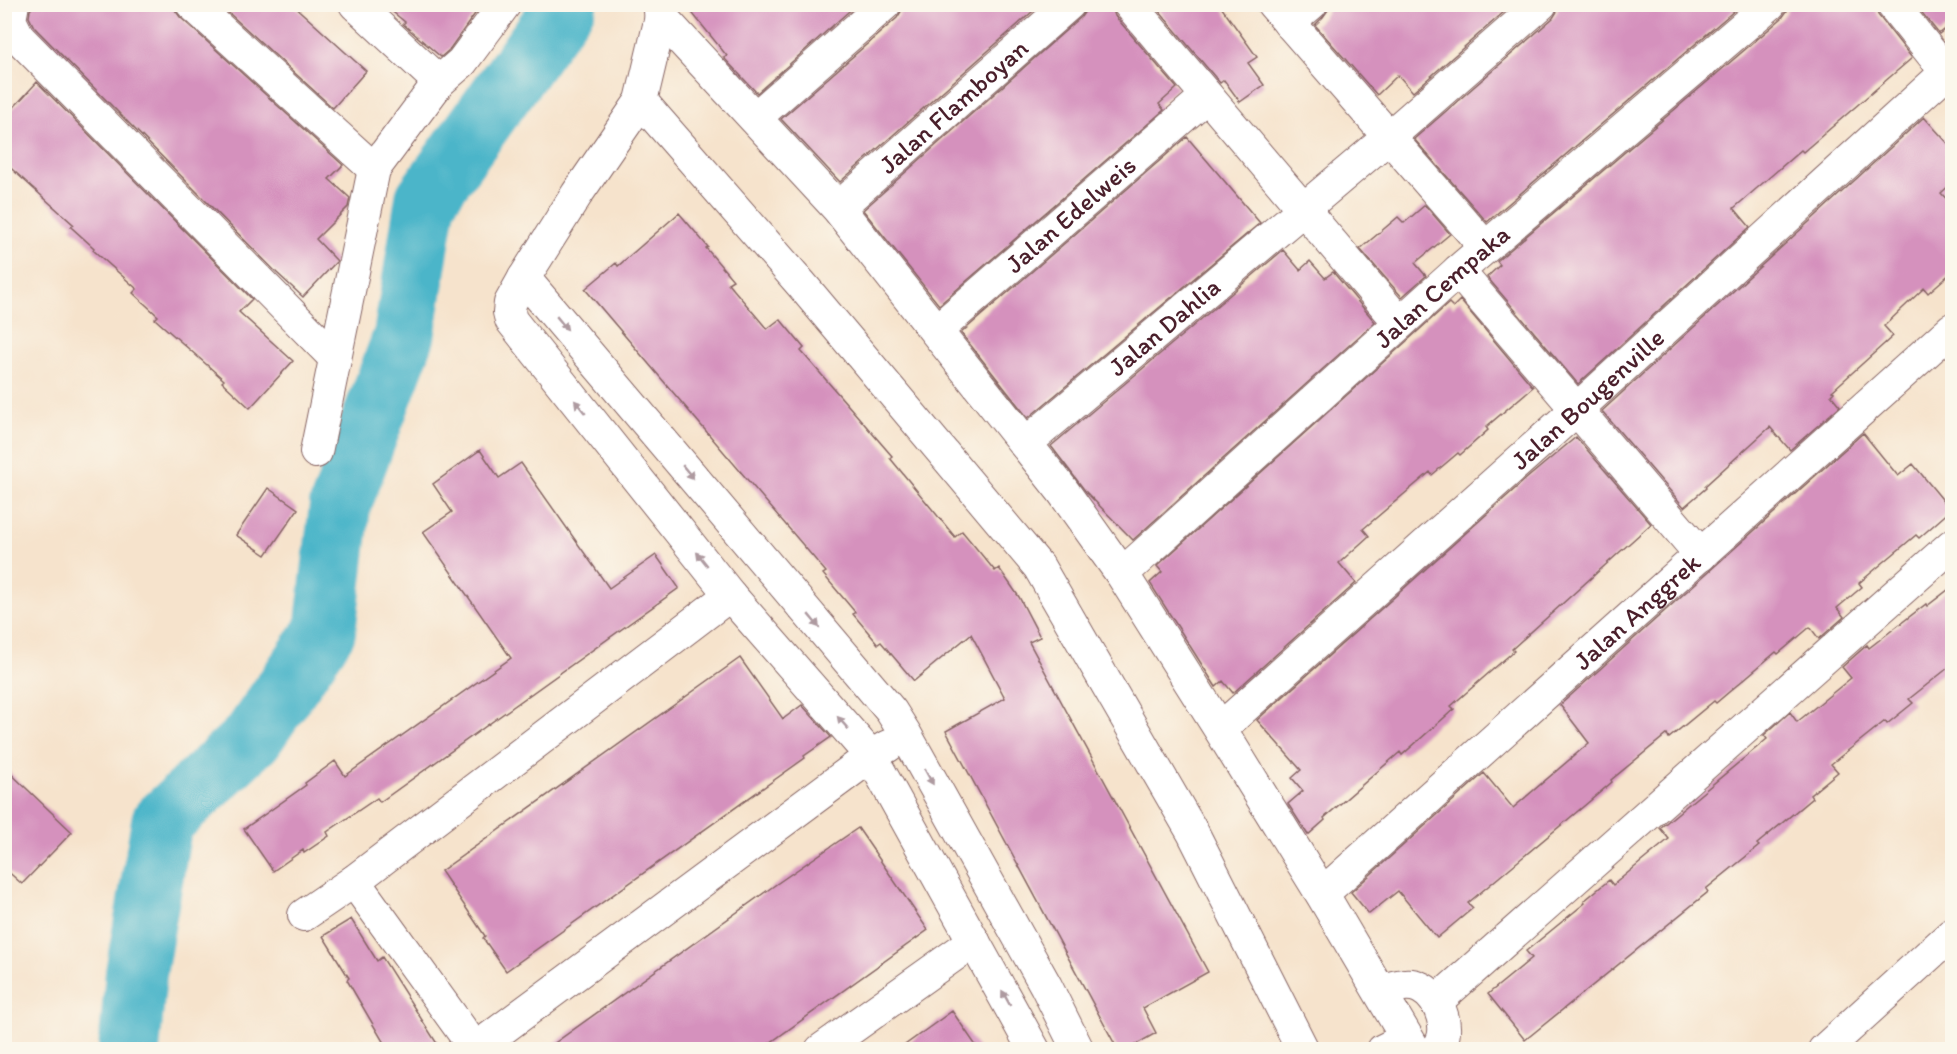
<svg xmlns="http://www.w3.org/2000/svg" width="1957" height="1054" font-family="Itim,sans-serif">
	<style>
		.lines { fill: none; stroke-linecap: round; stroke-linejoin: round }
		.river { stroke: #4bb5c9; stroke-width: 62 }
		.building { fill: #d591bd }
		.minor-casing { stroke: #866463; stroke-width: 34 }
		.tertiary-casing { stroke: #866463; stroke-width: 35 }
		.minor { stroke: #fff; stroke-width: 32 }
		.tertiary { stroke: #fff; stroke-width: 33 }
		.oneway { fill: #ae9aa0 }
		.labels { text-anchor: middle; stroke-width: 4.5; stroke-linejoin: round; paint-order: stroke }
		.street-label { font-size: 26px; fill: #4a1f2b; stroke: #fbf7ec }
	</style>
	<rect width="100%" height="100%" fill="#fbf7ec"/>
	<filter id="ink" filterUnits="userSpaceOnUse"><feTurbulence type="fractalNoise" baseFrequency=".0167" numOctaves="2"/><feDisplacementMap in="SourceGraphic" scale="12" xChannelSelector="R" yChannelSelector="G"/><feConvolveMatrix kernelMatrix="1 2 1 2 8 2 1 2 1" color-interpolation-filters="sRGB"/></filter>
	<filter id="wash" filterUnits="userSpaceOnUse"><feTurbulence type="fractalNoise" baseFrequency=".008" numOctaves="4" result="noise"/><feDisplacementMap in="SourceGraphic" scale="24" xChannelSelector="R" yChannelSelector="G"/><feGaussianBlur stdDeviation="1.35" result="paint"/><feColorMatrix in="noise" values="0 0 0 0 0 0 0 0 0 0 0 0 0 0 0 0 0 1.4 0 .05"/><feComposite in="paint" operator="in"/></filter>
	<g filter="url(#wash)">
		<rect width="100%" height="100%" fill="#f6e3cc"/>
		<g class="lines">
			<!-- river -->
			<path class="river" d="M129 1050 136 973 162 822 253 737 325 631 340 506 404 336 426 199 566 4"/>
		</g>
		<g id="blocks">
			<!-- building -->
			<path class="building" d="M35 4H175V10L180 17 343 165 329 179 350 198 348 207 316 239 337 261 303 297 277 273 34 27 29 17 30 10Z
				M219 4H292L366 71 333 108Z
				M383 4H482L449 50 441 57 403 24 405 22Z
				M685 4H857L757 93 724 58 727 56Z
				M902 4H1041L840 182 781 119 897 18 902 10Z
				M1086 4H1111L1115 16 1177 88 1159 104 1164 110 939 305 863 210 1081 17 1086 10Z
				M1153 4H1219L1257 57 1248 63 1264 85 1240 102 1224 80 1220 83Z
				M1328 4H1513L1413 92 1398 75 1377 95 1315 25 1323 17 1328 10Z
				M1558 4H1742L1487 222 1414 139 1553 18 1558 10Z
				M1787 4H1874L1878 15 1912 58 1803 152 1801 150 1734 208 1750 227 1578 384 1487 277 1500 265 1497 261 1782 18 1787 11Z
				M1915 4H1953V23L1939 34Z
				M37 82 252 299 239 312 293 361 250 408 222 382 224 380 155 319 158 316 133 293 137 289 93 250 94 248 71 227 74 225 4 162V118Z
				M1924 117 1953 149V182L1941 193 1953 206V271L1928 293 1924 288 1884 326 1893 336 1832 391 1834 392 1831 395 1840 406 1790 450 1770 427 1705 486 1706 488 1684 507 1602 411Z
				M1187 137 1260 223 1028 418 961 333Z
				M1425 205 1450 234 1415 263 1426 276 1402 297 1360 249 1398 217 1404 223Z
				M679 213 708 247 706 248 733 280 728 283 767 329 780 319 804 348 801 351 892 456 890 458 955 537 962 531 995 571 999 568 1019 597 1040 637 1029 642 1208 972 1143 1008 1156 1033 1126 1050H1118L946 731 1005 698 971 634 914 681 881 642 878 644 853 614 855 612 823 574 826 572 585 289 616 263 618 266Z
				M1283 250 1300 270 1310 261 1325 278 1333 272 1375 322 1133 540 1086 492 1051 446Z
				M1460 300 1533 387 1486 427 1488 430 1460 455 1458 453 1432 475 1430 472 1363 529 1369 536 1339 563 1356 583 1233 693 1223 681 1216 687 1150 583 1162 572 1157 566 1449 303 1453 307Z
				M1863 433 1898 476 1913 464 1951 510 1919 538 1916 535 1859 583 1862 587 1837 608 1844 617 1819 639 1810 627 1778 654 1776 652 1716 703 1714 701 1669 738 1667 734 1611 780 1612 782 1584 806 1468 903 1473 908 1437 938 1398 891 1369 914 1351 892 1484 773 1513 808 1589 743 1560 705Z
				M1576 437 1651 524 1512 649 1514 651 1451 706 1454 709 1402 755 1400 752 1324 818 1325 820 1308 835 1288 804 1303 791 1292 778 1301 770 1257 720 1526 479Z
				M480 450 499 478 521 463 609 588 656 555 679 588 380 802 377 798 327 832 329 836 304 853 303 850 273 871 244 829 306 785 305 783 335 761 345 776 511 658 423 532 452 512 433 484Z
				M268 488 298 509 266 555 236 535Z
				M1953 586V664L1909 699 1913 703 1887 724 1885 721 1831 764 1838 772 1810 795 1812 798 1757 844 1759 846 1706 889 1708 892 1525 1040 1488 994 1532 958 1526 951 1585 903 1584 901 1609 880 1613 885 1669 839 1660 828 1767 739 1764 735 1790 712 1797 722 1851 678 1842 667 1867 645 1869 648 1926 604 1927 606Z
				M740 658 783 719 802 705 831 737 804 756 805 758 506 971 483 938 485 936 441 871Z
				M4 767 72 832 22 884 4 868Z
				M858 828 928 930 760 1050H545L775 885Z
				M351 919 377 961 382 957 441 1050H388L347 980 349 978 323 936Z
				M952 1011 979 1050H898Z"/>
		</g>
	</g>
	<g filter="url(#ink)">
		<use href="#blocks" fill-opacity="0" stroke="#866463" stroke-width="1.5"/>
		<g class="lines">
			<!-- minor casing -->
			<g class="minor-casing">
				<g id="minor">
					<path d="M13 4 10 20 19 38 335 358"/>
					<path d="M192 4 374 169"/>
					<path d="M355 4 439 82"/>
					<path d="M1129 4 1400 323"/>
					<path d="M1273 4 1485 247"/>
					<path d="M1892 4 1952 79"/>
					<path d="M661 17 641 101 577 194 524 278 510 303 509 312 511 320 730 595 871 756 1034 1050"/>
					<path d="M1289 23 1311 4"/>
					<path d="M641 101 802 285 1039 567 1193 833 1303 1050"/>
					<path d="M755 118 885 4"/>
					<path id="s1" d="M838 208 1069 4"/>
					<path d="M1458 271 1701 555"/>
					<path d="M524 278 891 711 906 735 1046 986 1078 1050"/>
					<path id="s2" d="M936 331 1207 96"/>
					<path id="s3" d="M1025 444 1389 137 1541 4"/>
					<path d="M316 452 374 169 439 82 462 62 505 4"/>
					<path id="s4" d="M1122 574 1458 271 1770 4"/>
					<path id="s5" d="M1220 729 1576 410 1952 67"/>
					<path d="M354 881 476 1050"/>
					<path id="s6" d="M1322 894 1952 329"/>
					<path d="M304 915 354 881 730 595"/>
					<path d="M1380 991C1393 987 1408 981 1421 988 1441 998 1453 1033 1436 1050"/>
					<path d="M1437 1001 1952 545"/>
					<path d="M475 1049 871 756 888 746"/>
					<path d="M821 1050 974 941"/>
					<path d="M1383 1050 1407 1038"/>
					<path d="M1824 1050 1952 934"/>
				</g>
			</g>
			<!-- tertiary casing -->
			<g class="tertiary-casing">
				<path id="tertiary" d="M660 4 661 17 838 208 1062 490 1122 574 1220 729 1322 894 1414 1050"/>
			</g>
			<!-- minor -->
			<use href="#minor" class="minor"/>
			<!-- tertiary -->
			<use href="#tertiary" class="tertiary"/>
		</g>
		<!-- one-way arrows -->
		<defs><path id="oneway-solid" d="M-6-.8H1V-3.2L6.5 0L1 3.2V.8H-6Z" transform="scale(1.5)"/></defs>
		<g class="oneway">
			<use href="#oneway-solid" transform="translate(562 323) rotate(50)"/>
			<use href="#oneway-solid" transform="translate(580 407) rotate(-129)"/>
			<use href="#oneway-solid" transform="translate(688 472) rotate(50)"/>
			<use href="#oneway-solid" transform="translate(702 559) rotate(-129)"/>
			<use href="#oneway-solid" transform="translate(814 621) rotate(50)"/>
			<use href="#oneway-solid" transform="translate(843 723) rotate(-131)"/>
			<use href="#oneway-solid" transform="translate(929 777) rotate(61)"/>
			<use href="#oneway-solid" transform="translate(1006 998) rotate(-119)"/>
		</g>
	</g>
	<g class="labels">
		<!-- street labels -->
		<g class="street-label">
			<text dy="9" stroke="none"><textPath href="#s1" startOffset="154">Jalan Flamboyan</textPath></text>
			<text dy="9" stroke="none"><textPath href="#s2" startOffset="178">Jalan Edelweis</textPath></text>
			<text dy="9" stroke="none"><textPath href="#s4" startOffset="430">Jalan Cempaka</textPath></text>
			<text dy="9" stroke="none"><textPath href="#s3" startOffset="182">Jalan Dahlia</textPath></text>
			<text dy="9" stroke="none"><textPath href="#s5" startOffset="494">Jalan Bougenville</textPath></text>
			<text dy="9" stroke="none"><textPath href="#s6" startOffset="423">Jalan Anggrek</textPath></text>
		</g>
	</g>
	<!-- margin -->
	<rect width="1957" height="1054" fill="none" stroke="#fbf7ec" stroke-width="24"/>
</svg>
